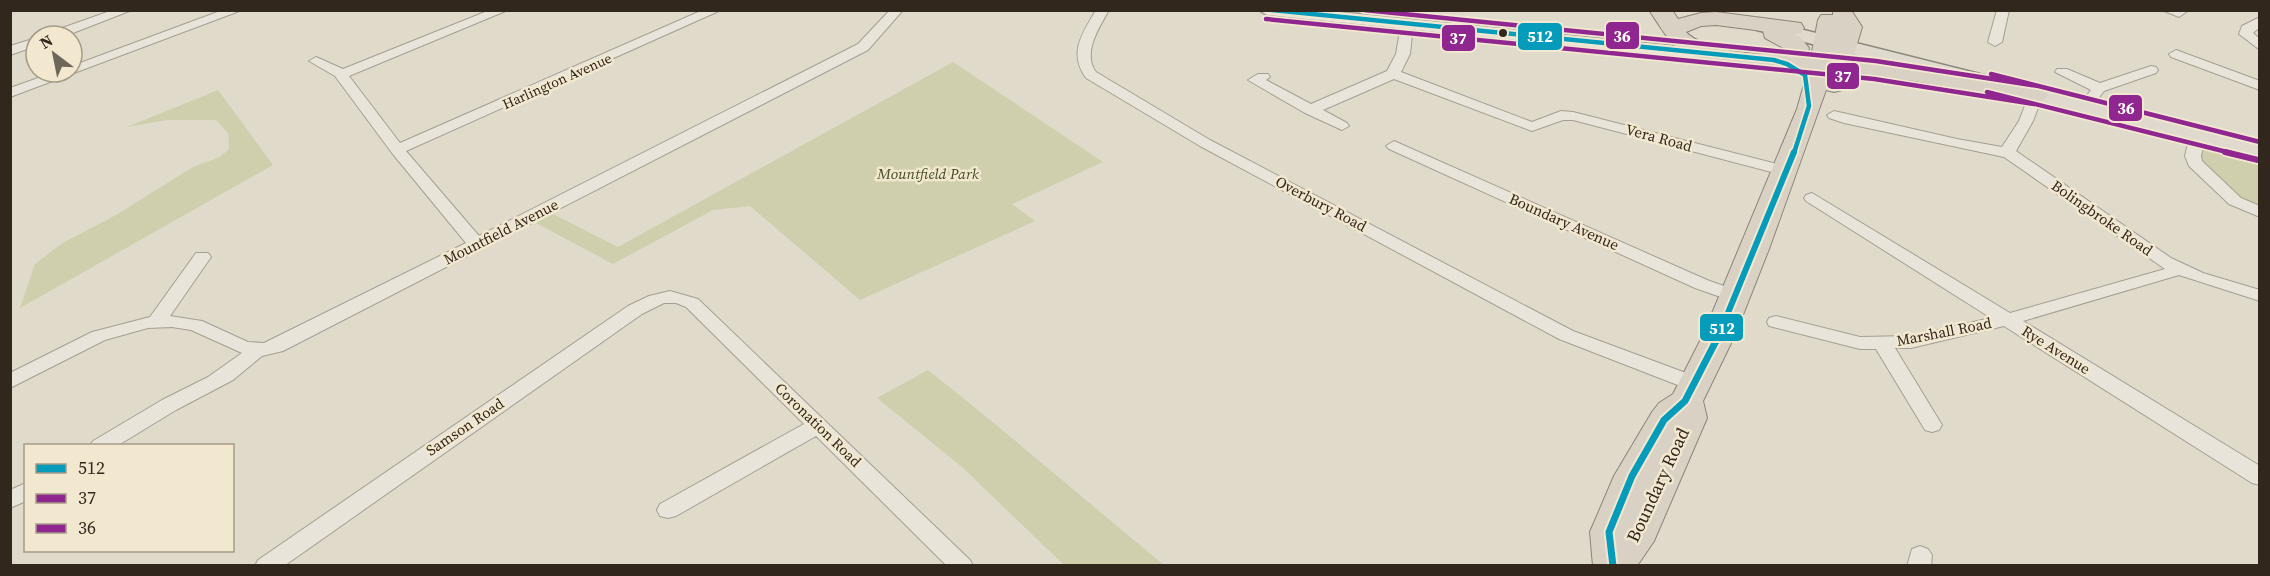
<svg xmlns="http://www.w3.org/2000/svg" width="2270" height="576" font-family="'Source Serif 4',serif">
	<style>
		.green { fill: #cfcfad }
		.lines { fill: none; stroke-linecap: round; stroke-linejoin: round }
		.minor-casing { stroke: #a59e93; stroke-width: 2 }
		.tertiary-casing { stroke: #a59e93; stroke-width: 3 }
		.primary-casing { stroke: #8a847a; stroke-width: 3 }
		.trunk-casing { stroke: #8a847a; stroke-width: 2 }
		.minor { fill: #e8e4da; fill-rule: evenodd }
		.tertiary { fill: #e8e4da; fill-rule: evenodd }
		.primary { fill: #dfdacd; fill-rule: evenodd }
		.trunk { fill: #d9d2c4; fill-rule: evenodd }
		.bus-1-far2-casing { stroke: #f2e8cf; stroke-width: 8 }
		.bus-1-far1-casing { stroke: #f2e8cf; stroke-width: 10 }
		.bus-1-casing { stroke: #f2e8cf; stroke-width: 11 }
		.bus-2-far1-casing { stroke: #f2e8cf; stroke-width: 8 }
		.bus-2-casing { stroke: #f2e8cf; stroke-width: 10 }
		.bus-3-casing { stroke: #f2e8cf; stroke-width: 8 }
		.bus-1-far2 { stroke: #059cbc; stroke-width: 4.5 }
		.bus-1-far1 { stroke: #059cbc; stroke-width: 6 }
		.bus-1 { stroke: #059cbc; stroke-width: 7 }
		.bus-2-far1 { stroke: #90268f; stroke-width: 4.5 }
		.bus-2 { stroke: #90268f; stroke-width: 6 }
		.bus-3 { stroke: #90268f; stroke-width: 4.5 }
		.bus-dot { fill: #32271d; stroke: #f2e8cf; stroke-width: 2 }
		.labels { text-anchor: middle; stroke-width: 5; stroke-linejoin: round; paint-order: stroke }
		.far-street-label { font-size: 14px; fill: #32271d; stroke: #f2e8cf }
		.street-label { font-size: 15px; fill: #32271d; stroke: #f2e8cf }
		.park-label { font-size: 15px; font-style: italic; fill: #434d25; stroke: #f2e8cf }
		.near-street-label { font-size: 18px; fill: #32271d; stroke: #f2e8cf }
		.line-badge { stroke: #f2e8cf; stroke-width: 2 }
		.badge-label { font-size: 16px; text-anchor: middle; font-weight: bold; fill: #fff }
	</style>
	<rect width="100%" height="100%" fill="#e0daca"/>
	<!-- green -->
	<path class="green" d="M953 62 1103 162 1012 204 1035 221 860 300 750 206 713 210 613 264 536 223 553 214 618 247Z
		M218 90 273 165 20 308 35 264 61 244 116 215 193 167 220 157 229 149 228 133 216 120H167L127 127Z
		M2211 143 2259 156V209L2246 203 2201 161 2204 144Z
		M928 370C1008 433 1085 500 1164 565H1064L962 467 877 398Z"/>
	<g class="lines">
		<!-- minor casing -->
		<g class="minor-casing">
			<path id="minor" d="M113 10H132L65 36H46L48 33Z
				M223 10H242L10 97V88L55 72H72V66Z
				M490 10H508L349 76 400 143 703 10H721L406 151 479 236 858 44 890 10H903L868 50 283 351 262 356 233 380 176 410 117 446H90L93 441 162 400 208 377 242 353 191 330 172 327 148 328 105 340 10 388V373L92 332 150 317 196 253H208L211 257 170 316 202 321 248 342 264 343 466 243 392 153 335 76 309 61 316 57 343 69Z
				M1096 10H1109C1099 28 1082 53 1096 72L1210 140 1573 331 1702 379 1705 384 1702 389 1695 391 1688 389 1559 339 1200 146 1086 78C1068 53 1082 34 1096 10Z
				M1997 10H2009L2002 42 1995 46 1988 42Z
				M2162 10H2189L2179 17Z
				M2260 17V27L2253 33 2260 39V50L2239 34 2242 26Z
				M1407 21 1413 25 1410 54 1401 72 1532 122 1561 111 1573 112 1793 168 1795 171 1787 176 1573 120H1563L1532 131 1394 79 1323 110 1347 123 1349 126 1342 130 1305 113 1248 80 1258 74H1268L1270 77 1266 80 1311 104 1387 71 1396 54 1401 25Z
				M36 38V46L10 55V46Z
				M2176 50 2260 81V90L2171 57 2169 54Z
				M2151 66 2156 67 2158 70 2156 73 2104 91 2098 99 2096 109 2089 113 2082 109 2084 99 2091 90 2055 72 2057 69H2067L2100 83Z
				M2036 91 2043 95 2033 121 2016 151 2171 258 2203 273 2260 290V301L2179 275 2023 321 2260 466V485L2252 483 2004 326 1911 348H1895L1942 425 1939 430 1932 432 1925 430 1876 349H1860L1769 326 1767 322 1769 318 1776 316 1860 337 1911 336 1991 318 1806 201 1804 198 1806 195 1812 193 2010 313 2165 269 2004 157 1844 123 1829 118 1827 115 1834 111 1957 139 2002 147 2019 121 2029 95Z
				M2198 130 2206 135 2201 156 2202 161 2241 198 2260 206V217L2229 204 2189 166 2185 156 2190 135Z
				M1394 141 1707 280 1741 292 1744 296 1741 300 1735 302 1695 288 1389 149 1386 146Z
				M670 291 698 299 970 560 973 566H947L816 436 676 516 668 518 660 516 657 510 660 504 804 424 686 307 676 303H664L642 314 284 566H255L258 560 628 306 649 296Z
				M26 483V501L10 508V490Z
				M1920 546 1928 549 1932 555 1931 566H1907L1912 549Z"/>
		</g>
		<!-- tertiary casing -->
		<g class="tertiary-casing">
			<path id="tertiary" d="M1259 10H1319L1716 50 1724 55 1716 60 1267 15Z"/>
		</g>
		<!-- primary casing -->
		<g class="primary-casing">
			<path id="primary" d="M1764 20 2260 144V158L1757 30 1754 26 1757 22Z"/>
		</g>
		<!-- trunk casing -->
		<g class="trunk-casing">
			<path id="trunk" d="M1649 10H1672L1678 19 1701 13 1716 12 1801 23 1804 28 1801 33 1793 34 1800 37 1809 48 1807 56 1811 57 1818 20 1821 15H1833V10H1851L1862 27 1852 61 1914 67 2036 88 2044 90 2048 95 2044 100 2036 102 1914 81 1849 74 1842 90 1834 92 1826 90 1769 249 1735 335 1703 401 1707 418 1654 541 1637 566H1593L1590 532 1614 476 1652 412 1659 403 1673 394 1703 335 1797 109 1808 70C1774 67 1703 67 1676 47 1668 40 1656 20 1649 10ZM1716 25 1763 31 1765 38 1787 50C1765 59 1702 50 1686 32L1701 26Z"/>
		</g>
		<!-- minor -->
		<use href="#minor" class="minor"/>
		<!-- tertiary -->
		<use href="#tertiary" class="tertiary"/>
		<!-- primary -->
		<use href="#primary" class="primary"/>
		<!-- trunk -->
		<use href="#trunk" class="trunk"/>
		<!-- bus-1-far2 casing -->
		<g class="bus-1-far2-casing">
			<path id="bus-1-far2" d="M1272 10 1774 60 1787 64 1805 75 1809 106 1794 153"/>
		</g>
		<!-- bus-1-far1 casing -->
		<g class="bus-1-far1-casing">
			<path id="bus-1-far1" d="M1716 342 1794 152"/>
		</g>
		<!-- bus-1 casing -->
		<g class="bus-1-casing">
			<path id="bus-1" d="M1613 566 1609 532 1632 476 1664 420 1685 401 1716 341"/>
		</g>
		<!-- bus-2-far1 casing -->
		<g class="bus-2-far1-casing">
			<path id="bus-2-far1" d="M1266 19 1874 79 2034 104
				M1987 92 2231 153"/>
		</g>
		<!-- bus-2 casing -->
		<g class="bus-2-casing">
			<path id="bus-2" d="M2225 152 2258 160"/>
		</g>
		<!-- bus-3 casing -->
		<g class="bus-3-casing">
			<path id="bus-3" d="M1364 10 1876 61 2038 86
				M1991 74 2260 142"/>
		</g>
		<!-- bus-1-far2 -->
		<use href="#bus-1-far2" class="bus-1-far2"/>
		<!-- bus-1-far1 -->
		<use href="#bus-1-far1" class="bus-1-far1"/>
		<!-- bus-1 -->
		<use href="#bus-1" class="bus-1"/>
		<!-- bus-2-far1 -->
		<use href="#bus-2-far1" class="bus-2-far1"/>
		<!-- bus-2 -->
		<use href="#bus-2" class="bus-2"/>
		<!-- bus-3 -->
		<use href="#bus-3" class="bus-3"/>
	</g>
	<!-- markers -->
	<circle class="bus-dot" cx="1503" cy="33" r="5"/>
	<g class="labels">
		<!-- far-street labels -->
		<g class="far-street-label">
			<text transform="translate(557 81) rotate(-24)" y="5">Harlington Avenue</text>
		</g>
		<!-- street labels -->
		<g class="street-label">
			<text transform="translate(1659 138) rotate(15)" y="5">Vera Road</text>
			<text transform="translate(1321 204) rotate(28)" y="5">Overbury Road</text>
			<text transform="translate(2102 218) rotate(35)" y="5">Bolingbroke Road</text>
			<text transform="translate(1564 222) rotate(24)" y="5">Boundary Avenue</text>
			<text transform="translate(501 232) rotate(-27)" y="5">Mountfield Avenue</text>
			<text transform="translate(1944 332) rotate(-11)" y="5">Marshall Road</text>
			<text transform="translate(2056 350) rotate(32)" y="5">Rye Avenue</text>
			<text transform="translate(818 425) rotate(44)" y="5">Coronation Road</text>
			<text transform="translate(465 427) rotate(-34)" y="5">Samson Road</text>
		</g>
		<!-- park labels -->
		<g class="park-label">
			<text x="928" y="179">Mountfield Park</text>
		</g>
		<!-- near-street labels -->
		<g class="near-street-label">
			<text transform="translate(1658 485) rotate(-65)" y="6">Boundary Road</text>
		</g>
	</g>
	<g class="line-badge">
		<rect x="1605" y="21" width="35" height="29" rx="6" fill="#90268f"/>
		<rect x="1517" y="22" width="46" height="29" rx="6" fill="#059cbc"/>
		<rect x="1441" y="24" width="35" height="28" rx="6" fill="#90268f"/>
		<rect x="1826" y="62" width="34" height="28" rx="6" fill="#90268f"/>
		<rect x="2108" y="94" width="35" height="28" rx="6" fill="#90268f"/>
		<rect x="1699" y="313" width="45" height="29" rx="6" fill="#059cbc"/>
	</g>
	<g class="badge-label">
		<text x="1622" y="42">36</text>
		<text x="1540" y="42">512</text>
		<text x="1458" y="44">37</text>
		<text x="1843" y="82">37</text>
		<text x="2126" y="114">36</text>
		<text x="1722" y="334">512</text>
	</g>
	<!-- border -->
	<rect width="2270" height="576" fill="none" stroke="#32271d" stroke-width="24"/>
	<!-- legend -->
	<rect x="24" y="444" width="210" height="108" fill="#f2e8cf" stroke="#a59b88" stroke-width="1.5"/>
	<rect x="36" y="464" width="30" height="9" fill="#059cbc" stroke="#a59b88" stroke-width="1.5"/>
	<text x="78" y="474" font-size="18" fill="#32271d">512</text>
	<rect x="36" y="494" width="30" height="9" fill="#90268f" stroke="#a59b88" stroke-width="1.5"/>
	<text x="78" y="504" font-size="18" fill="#32271d">37</text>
	<rect x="36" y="524" width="30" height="9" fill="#90268f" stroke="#a59b88" stroke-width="1.5"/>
	<text x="78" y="534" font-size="18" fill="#32271d">36</text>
	<!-- north arrow -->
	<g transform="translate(54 54) rotate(328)"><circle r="28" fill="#f2e8cf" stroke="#a59b88" stroke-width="1.5"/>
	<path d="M0-4.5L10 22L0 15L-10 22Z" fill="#6f665a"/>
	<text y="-9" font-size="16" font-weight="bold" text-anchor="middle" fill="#32271d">N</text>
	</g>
</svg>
